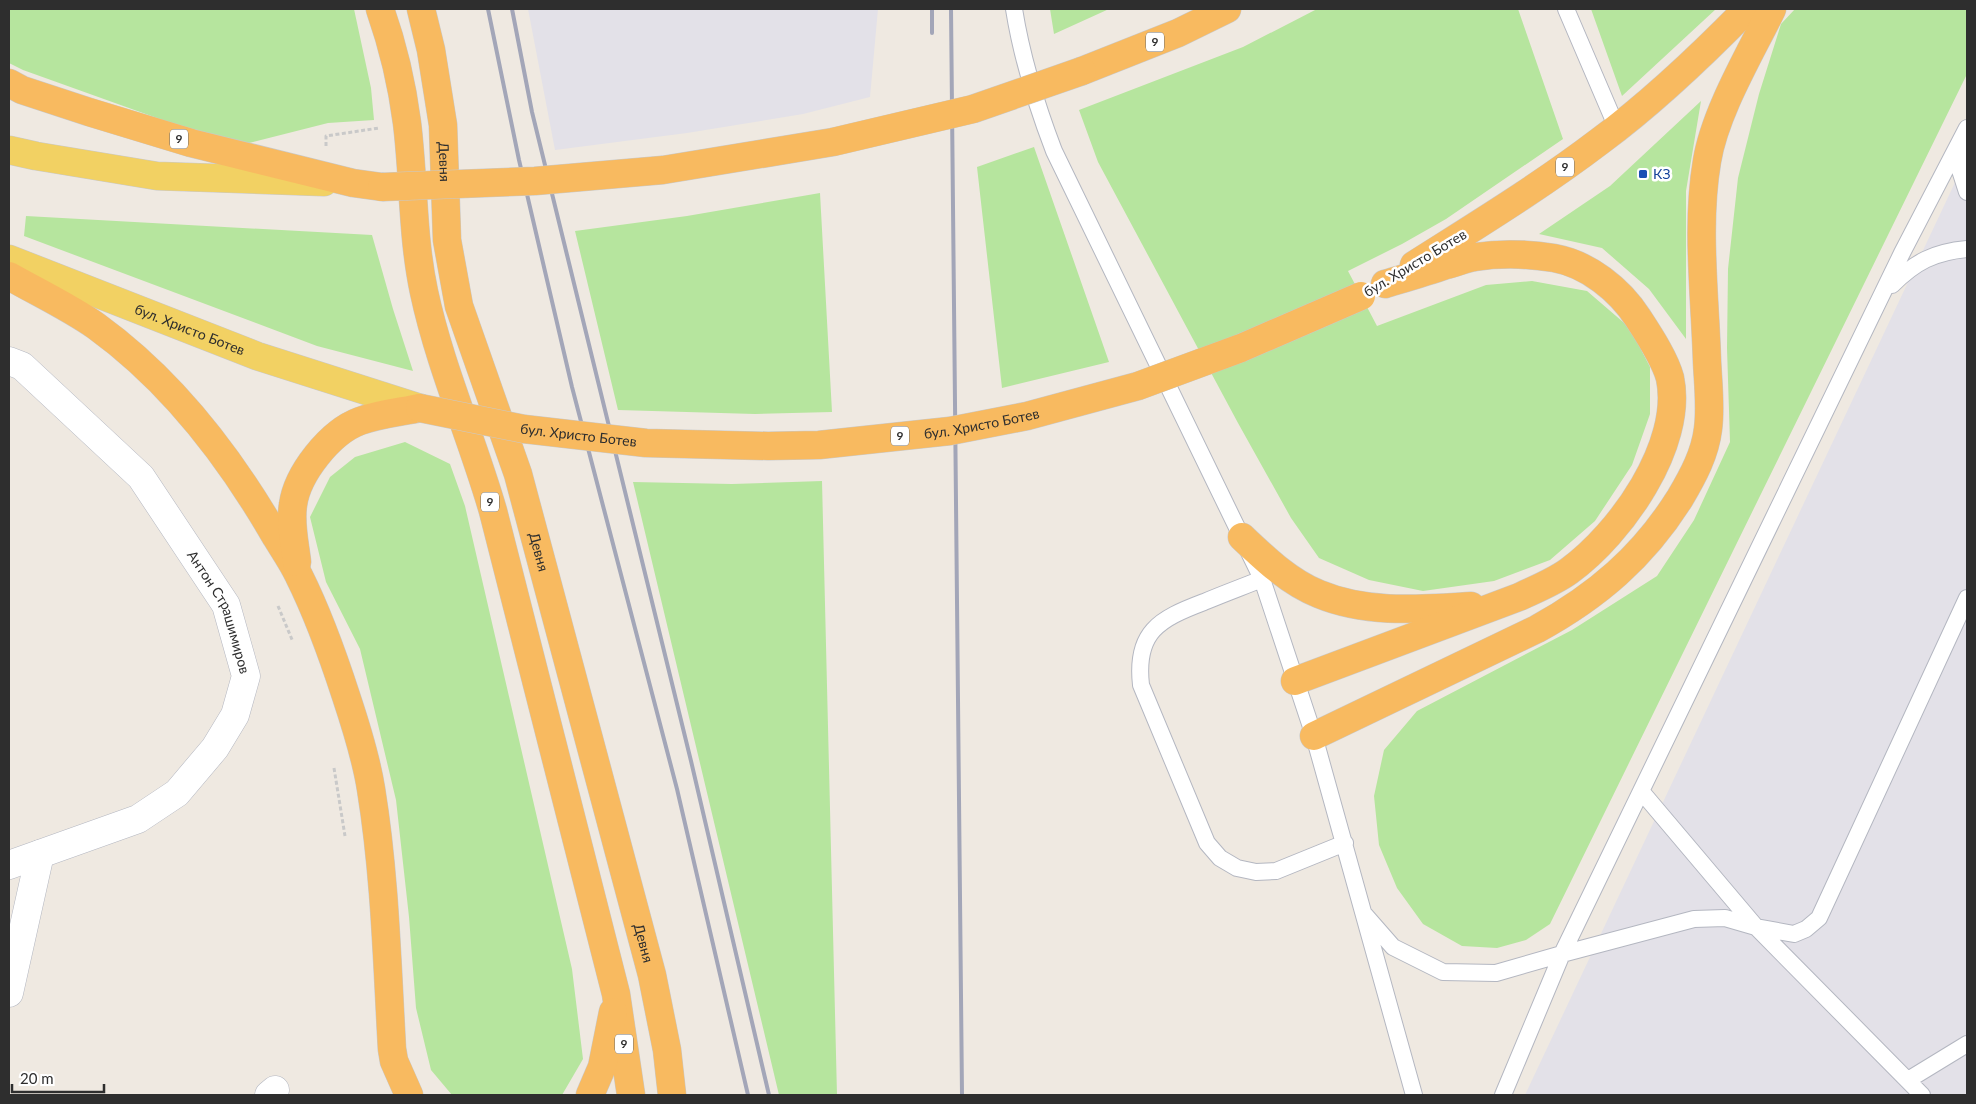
<svg xmlns="http://www.w3.org/2000/svg" width="1976" height="1104" font-family="Lato,sans-serif">
	<style>
		.industrial { fill: #e3e1e8 }
		.green { fill: #b6e59e }
		.lines { fill: none; stroke-linecap: round; stroke-linejoin: round }
		.service-casing { stroke: #b4b7c1; stroke-width: 18 }
		.minor-casing { stroke: #b4b7c1; stroke-width: 29 }
		.primary-casing { stroke: #c9c9c9; stroke-width: 29 }
		.trunk-casing { stroke: #c9c9c9; stroke-width: 29 }
		.path { stroke: #c9c9c9; stroke-width: 3; stroke-dasharray: 4 2.5; stroke-linecap: butt }
		.service { stroke: #fff; stroke-width: 16 }
		.minor { stroke: #fff; stroke-width: 28 }
		.primary { stroke: #f2d163; stroke-width: 28 }
		.trunk { stroke: #f8ba60; stroke-width: 28 }
		.rail { stroke: #a3a6b8; stroke-width: 4 }
		.trunk-bridge-casing { stroke: #c9c9c9; stroke-width: 29; stroke-linecap: butt }
		.trunk-bridge { stroke: #f8ba60; stroke-width: 28 }
		.transit-dot { fill: #1a4fb4; stroke: #fff; stroke-width: 2 }
		.labels { text-anchor: middle; stroke-width: 5; stroke-linejoin: round; paint-order: stroke }
		.shield { fill: #fff; stroke: #6d6d6d; stroke-width: 1 }
		.shield-label { font-size: 12px; font-weight: bold; fill: #2e2e2e }
		.street-label { font-size: 14px; fill: #2e2e2e; stroke: #fff }
		.transit-label { font-size: 14px; fill: #164399; stroke: #fff; text-anchor: start }
	</style>
	<rect width="100%" height="100%" fill="#efe9e1"/>
	<!-- industrial -->
	<path class="industrial" d="M528 9H878L870 97 803 114 687 133 555 150Z
		M1967 157V1095H1525Z"/>
	<!-- green -->
	<path class="green" d="M9 9H354L371 88 374 120 328 123 245 144 207 136 23 70 9 63Z
		M1050 9H1109L1054 34Z
		M1317 9H1518L1563 139 1446 219 1402 244 1348 271 1377 326 1486 285 1532 281 1587 291 1630 328 1650 367V414L1632 465 1595 521 1550 560 1494 581 1423 591 1369 580 1319 558 1291 518 1238 423 1098 162 1079 110 1243 47Z
		M1591 9H1716L1622 96Z
		M1795 9H1967V74L1550 924 1526 940 1497 948 1462 946 1423 924 1397 888 1379 845 1374 796 1384 750 1417 711 1572 630 1657 576 1694 520 1730 442 1727 348 1728 269 1738 178 1759 94 1781 24Z
		M1701 101 1686 191V339L1649 289 1602 248 1539 234 1610 186Z
		M1034 147 1109 362 1002 388 977 167Z
		M820 193 832 412 755 414 618 410 575 231 687 216Z
		M26 216 372 235 393 309 413 371 317 346 24 236Z
		M405 442 450 464 465 506 572 969 583 1059 562 1095H452L431 1070 416 1008 409 917 396 800 360 649 326 582 310 517 330 477 355 457Z
		M822 481 837 1095H779L633 482 732 484Z"/>
	<g class="lines">
		<!-- service casing -->
		<g class="service-casing">
			<path id="service" d="M1014 9C1022 59 1036 104 1054 151L1262 579 1314 736 1414 1095
				M1566 9 1617 128
				M1958 146V164L1967 192
				M1892 285C1915 262 1934 252 1967 249
				M1262 579C1242 587 1223 594 1204 602 1159 619 1135 632 1141 685L1207 843 1220 858 1237 868 1256 872 1276 871 1345 843
				M1641 791 1756 927 1922 1095
				M1365 915 1393 947 1443 972 1496 973 1562 954 1902 253 1967 128
				M1908 1080 1967 1044
				M1503 1095 1562 954 1694 919 1725 918 1756 927 1794 934 1806 929 1819 918 1967 598"/>
		</g>
		<!-- minor casing -->
		<g class="minor-casing">
			<g id="minor">
				<path id="s1" d="M9 361 22 366 141 477 226 605 246 676 235 715 215 748 177 793 138 819 9 865"/>
				<path d="M9 993 40 854"/>
				<path d="M269 1095 275 1090"/>
			</g>
		</g>
		<!-- primary casing -->
		<g class="primary-casing">
			<g id="primary">
				<path d="M9 150 36 156 157 176 324 182"/>
				<path id="s2" d="M9 259 257 356 420 408"/>
			</g>
		</g>
		<!-- trunk casing -->
		<g class="trunk-casing">
			<g id="trunk">
				<path d="M380 9C393 46 402 84 407 123 414 179 412 236 424 292 440 367 472 438 493 511L616 994 631 1095"/>
				<path id="s3" d="M421 9 431 50 443 125 447 240 459 306 518 474 652 975 667 1050 672 1095"/>
				<path d="M1082 71 1178 33 1227 9"/>
				<path d="M9 83 22 90 89 112 191 143 353 183 382 187"/>
				<path d="M1414 265C1477 225 1541 186 1600 141 1653 102 1701 56 1747 9"/>
				<path d="M9 276C37 292 69 307 96 326 172 381 230 457 276 537 284 550 293 563 299 576 318 614 333 656 346 696 356 726 366 757 371 789 385 875 387 962 392 1049L394 1061 409 1095"/>
				<path d="M1242 537C1264 558 1289 582 1319 594 1367 614 1420 609 1471 606"/>
				<path d="M297 562C295 544 290 524 293 505 297 474 330 432 360 421 379 414 400 412 420 408"/>
				<path d="M1295 681 1519 597C1536 589 1554 582 1569 571 1620 534 1684 445 1670 378 1665 359 1649 335 1638 318 1620 290 1588 264 1554 258 1529 254 1501 253 1475 257 1466 258 1456 263 1446 265 1426 272 1405 278 1385 284"/>
				<path d="M1314 736 1537 629C1597 596 1643 557 1680 498 1693 476 1705 454 1708 429 1711 407 1708 383 1707 361 1705 296 1696 225 1707 161 1715 112 1750 54 1772 9"/>
				<path d="M590 1095 602 1067 613 1012"/>
			</g>
		</g>
		<!-- path -->
		<path class="path" d="M326 146V136L379 128
			M278 606 293 642
			M334 768 345 836"/>
		<!-- service -->
		<use href="#service" class="service"/>
		<!-- minor -->
		<use href="#minor" class="minor"/>
		<!-- primary -->
		<use href="#primary" class="primary"/>
		<!-- trunk -->
		<use href="#trunk" class="trunk"/>
		<!-- rail -->
		<path class="rail" d="M488 9 519 160 572 387 677 789 748 1095
			M512 9 532 112 691 761 769 1095
			M932 9V33
			M951 9 962 1095"/>
		<!-- trunk-bridge casing -->
		<g class="trunk-bridge-casing">
			<g id="trunk-bridge">
				<path d="M382 187 535 181 663 170 833 142 973 109 1082 71"/>
				<path id="s4" d="M420 408 524 429 646 443 768 446 819 445 950 431 1027 416 1138 386 1241 348 1361 296"/>
			</g>
		</g>
		<!-- trunk-bridge -->
		<use href="#trunk-bridge" class="trunk-bridge"/>
	</g>
	<!-- markers -->
	<rect class="transit-dot" x="1638" y="169" width="10" height="10" rx="2.5"/>
	<g class="labels">
		<!-- shield labels -->
		<g class="shield">
			<rect x="1146" y="32.5" width="18" height="19" rx="4"/>
			<rect x="170" y="129.5" width="18" height="19" rx="4"/>
			<rect x="1556" y="157.5" width="18" height="19" rx="4"/>
			<rect x="891" y="426.5" width="18" height="19" rx="4"/>
			<rect x="481" y="492.5" width="18" height="19" rx="4"/>
			<rect x="615" y="1034.5" width="18" height="19" rx="4"/>
		</g>
		<g class="shield-label">
			<text x="1155" y="46">9</text>
			<text x="179" y="143">9</text>
			<text x="1565" y="171">9</text>
			<text x="900" y="440">9</text>
			<text x="490" y="506">9</text>
			<text x="624" y="1048">9</text>
		</g>
		<!-- street labels -->
		<g class="street-label">
			<text dy="5" stroke="none"><textPath href="#s3" startOffset="155">Девня</textPath></text>
			<text transform="translate(1415 263) rotate(-31)" y="5">бул. Христо Ботев</text>
			<text dy="5" stroke="none"><textPath href="#s2" startOffset="194">бул. Христо Ботев</textPath></text>
			<text dy="5" stroke="none"><textPath href="#s4" startOffset="566">бул. Христо Ботев</textPath></text>
			<text dy="5" stroke="none"><textPath href="#s4" startOffset="161">бул. Христо Ботев</textPath></text>
			<text dy="5" stroke="none"><textPath href="#s3" startOffset="559">Девня</textPath></text>
			<text dy="5" stroke="none"><textPath href="#s1" startOffset="334">Антон Страшимиров</textPath></text>
			<text dy="5" stroke="none"><textPath href="#s3" startOffset="964">Девня</textPath></text>
		</g>
		<!-- transit labels -->
		<g class="transit-label">
			<text x="1653" y="179">КЗ</text>
		</g>
	</g>
	<!-- border -->
	<rect width="1976" height="1104" fill="none" stroke="#2e2e2e" stroke-width="20"/>
	<!-- scale -->
	<path d="M12 1084v8h92v-8" fill="none" stroke="#2e2e2e" stroke-width="2.5"/>
	<text x="20" y="1084" font-size="15" fill="#2e2e2e" stroke="#ffffff" stroke-width="4" paint-order="stroke">20 m</text>
</svg>
